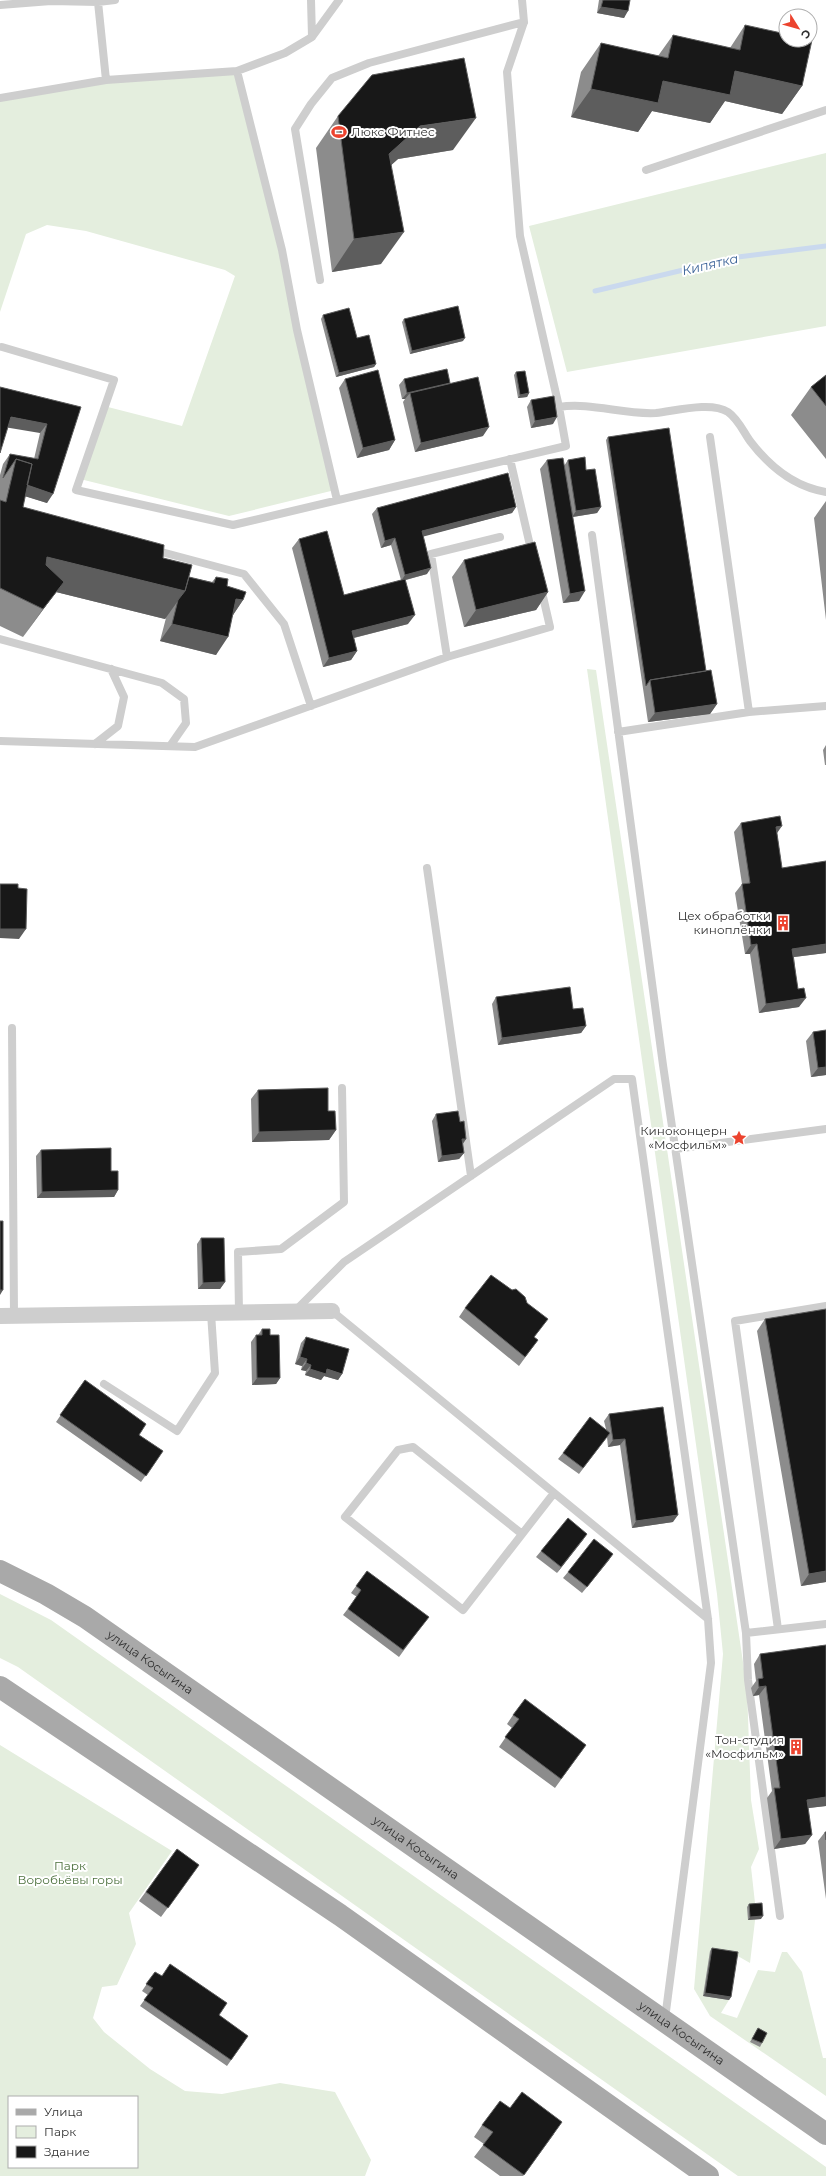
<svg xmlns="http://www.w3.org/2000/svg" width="826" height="2176" font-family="Montserrat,sans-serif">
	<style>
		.green { fill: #e4eede; fill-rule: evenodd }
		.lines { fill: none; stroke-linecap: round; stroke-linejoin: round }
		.stream { stroke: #cad9ee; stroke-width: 5 }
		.lane { stroke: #cecece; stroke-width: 8 }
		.street { stroke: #cecece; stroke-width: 16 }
		.primary { stroke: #a9a9a9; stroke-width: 22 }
		.wall { fill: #8c8c8c }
		.shaded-wall { fill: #5d5d5d }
		.building { fill: #181818; stroke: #5d5d5d }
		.labels { text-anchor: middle; stroke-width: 4; stroke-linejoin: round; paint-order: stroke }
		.poi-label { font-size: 12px; fill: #313131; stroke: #fff; text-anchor: end }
		.street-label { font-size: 12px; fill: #313131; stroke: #fff }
		.park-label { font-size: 12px; fill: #4a6f3b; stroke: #fff }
		.water-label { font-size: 13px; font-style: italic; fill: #3a6297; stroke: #fff }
	</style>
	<rect width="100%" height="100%" fill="#fff"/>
	<!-- green -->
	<path class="green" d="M237 71 335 490 229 516 80 479 104 406 182 426 235 276 225 270 86 231 47 225 26 234 0 312V98L106 80Z
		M826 153V326L567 372 529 226Z
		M587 669 596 670 747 1689 751 1800 759 1849 751 1867 756 1912 750 1963 736 1955 703 1996 729 2000 721 2013 737 2018 758 1970 775 1972 782 1952H787L802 1972 823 2058H826V2096L710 2016 694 1989 723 1654 717 1594Z
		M0 1594 51 1620 826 2167V2176H738L18 1667 0 1658Z
		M0 1745 172 1851 129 1913 136 1944 117 1985 102 1987 93 2018 104 2032 150 2069 185 2091 222 2094 280 2083 335 2092 371 2160 365 2176H0ZM9 2097H137V2167H9Z"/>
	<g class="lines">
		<!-- stream -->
		<path class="stream" d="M595 291 738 257 826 246"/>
		<!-- lane -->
		<path class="lane" d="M311 0 312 37
			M98 2 106 80
			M0 5 51 1 98 2 115 0
			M237 71 282 250 297 330 337 500
			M0 98 106 80 237 71 285 53 312 37 339 0
			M646 170 826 110
			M320 280 295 129 311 104 332 78 369 63 524 22
			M2 347 114 380 76 490 233 525 566 446 559 407 520 236 507 72 524 22 522 0
			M559 407C591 402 624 415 656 413 675 411 711 401 728 412 738 419 743 431 750 441 769 466 794 487 826 492
			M710 437 749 712
			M510 459 532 554
			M592 535 663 1065 746 1633 748 1680 780 1916
			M154 550 244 574 284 624 311 706
			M0 639 162 683 184 699 186 723 170 746
			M447 657 431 554 500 537
			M618 732 749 712 826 706
			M0 741 195 747 447 657 550 627 541 588
			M95 744 118 726 124 697 111 669
			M427 868 471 1176
			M12 1028 14 1315
			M675 1149 826 1129
			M295 1311 344 1262 614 1079H632L708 1619 711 1663 665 2019
			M332 1311 708 1619
			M239 1312 238 1252 281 1249 344 1202 342 1088
			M104 1384 177 1431 215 1373 211 1313
			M522 1534 413 1447 398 1450 345 1517 463 1610 554 1493
			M778 1629 735 1321 826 1306
			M746 1633 826 1624"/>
		<!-- street -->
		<path class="street" d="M0 1316 332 1311"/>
		<!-- primary -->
		<g class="primary">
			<path id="s1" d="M0 1571 46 1594 85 1617 826 2134"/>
			<path d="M0 1687 340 1915 708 2176"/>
		</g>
	</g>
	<!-- wall -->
	<path class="wall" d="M599 0H630L624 18 597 13Z
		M745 25 802 86 782 114 725 101 710 123 652 111 638 132 571 117 581 72 601 43 658 56 673 35 730 48Z
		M338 116 453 150 398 159 391 165 381 264 332 272 316 148Z
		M323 315 357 338 376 364 374 367 336 377 321 319Z
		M404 319 463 341 410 354 402 322Z
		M516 372 529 393 527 397 518 398 514 375Z
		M826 375V459L791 415 811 387Z
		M345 379 395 440 389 450 357 458 339 388Z
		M404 379 450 383 483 436 415 452 403 402 405 399H402L399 385Z
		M0 387 81 407 47 503 25 496 23 507 163 558 189 577 212 582 216 577 243 600 233 615 216 655 160 641 166 618 165 619 56 592 23 637 0 626V475L3 464 10 454 34 459 40 433Z
		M531 400 553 424 531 428 527 407Z
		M608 437 706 671 717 704 710 714 648 722 606 440Z
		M547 460 564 466 568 460 586 470 601 507 597 513 573 517 579 601 563 603 540 469Z
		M826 501V620L814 518Z
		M516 507 512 513 423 536 427 574 406 580 408 624 354 638 357 651 351 660 323 667 292 548 299 539 344 595 401 580 391 545 381 548 372 514 377 508Z
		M464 560 548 592 536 610 464 627 452 577Z
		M826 745V765H825L823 750Z
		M741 823 777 833 782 868 826 953 794 957 799 1007 759 1013 750 954H745L735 893 742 884 734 832Z
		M496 997 573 1009 586 1026 581 1033 498 1045 492 1004Z
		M826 1030V1075L811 1077 806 1041 813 1032Z
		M258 1090 328 1111 336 1130 329 1140 252 1142 251 1099Z
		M436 1114 460 1122 466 1139 462 1145 464 1153 459 1159 438 1162 432 1121Z
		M41 1150 118 1190 114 1197 37 1198 36 1156Z
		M201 1238 225 1282 220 1289H198L197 1244Z
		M527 1303 541 1328 534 1337 538 1340 519 1366 459 1317 465 1308Z
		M765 1319 826 1582 801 1586 757 1331Z
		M262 1329 270 1335 280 1378 276 1384 252 1385 251 1342 256 1335H258Z
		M306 1337 342 1374 338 1380 324 1376 321 1380 305 1375 306 1371 301 1370 302 1366 295 1364 301 1343Z
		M85 1380 139 1435 163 1451 141 1482 56 1422Z
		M663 1407 673 1522 632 1528 620 1445 608 1447 607 1437 579 1474 558 1459 563 1453 606 1429 604 1421 609 1414Z
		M587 1534 557 1573 536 1557 541 1551Z
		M609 1560 582 1593 563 1578 568 1572Z
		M367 1571 424 1623 399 1657 343 1615 357 1597 351 1593Z
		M826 1645V1806L808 1808 812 1835 805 1844 774 1849 767 1798 772 1791 759 1695 753 1696 751 1688 756 1681 754 1664 760 1654Z
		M513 1715 586 1745 555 1788 499 1747 512 1728 507 1724Z
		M825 1832H826V1899L818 1841Z
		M177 1849 199 1865 161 1917 139 1901Z
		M749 1904 761 1919 748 1920 747 1907Z
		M712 1948 731 1997 729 2000 703 1996 710 1951Z
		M155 1972 248 2036 227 2066 140 2006 148 1995 142 1991Z
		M758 2028 762 2043 760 2047 750 2042Z
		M510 2108 554 2134 523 2176H500L474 2157 484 2144 474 2137 482 2125Z"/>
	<!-- shaded-wall -->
	<path class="shaded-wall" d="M601 7 628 11 624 18 597 13Z
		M735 71 802 86 782 114 725 101 710 123 652 111 638 132 571 117 591 89Z
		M476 118 453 150 398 159 367 187 389 154 420 126Z
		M404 232 381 264 332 272 354 239Z
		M465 338 463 341 410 354 412 351Z
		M376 364 374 367 336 377 339 373Z
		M450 383 410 393 405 399H402L407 393Z
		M529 393 527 397 518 398 520 395Z
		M11 417 47 424 40 433 4 427Z
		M557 417 553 424 531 428 535 421Z
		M489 427 483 436 415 452 421 443Z
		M395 440 389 450 357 458 363 448Z
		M11 480 53 494 47 503 8 491Z
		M516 507 512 513 418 538 422 531Z
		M601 507 597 513 572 517 576 511Z
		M395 538 391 545 381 548 385 541Z
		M47 557 185 591 165 619 56 592 23 637 43 609 27 585Z
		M431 568 427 574 401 581 405 575Z
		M585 591 579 601 563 603 570 594Z
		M548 592 536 610 464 627 476 610Z
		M236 599 243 600 231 618Z
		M415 615 408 624 345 640 352 631Z
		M172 624 228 637 216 655 160 641Z
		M357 651 351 660 323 667 329 658Z
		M717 704 710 714 648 722 655 713Z
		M782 826 775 836 776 827Z
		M0 929H26L19 939 0 938Z
		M757 944 750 954H745L751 945Z
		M826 944V953L786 958 792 949Z
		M806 998 799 1007 759 1013 766 1004Z
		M586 1026 581 1033 498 1045 502 1038Z
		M826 1067V1075L811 1077 818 1068Z
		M336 1130 329 1140 252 1142 259 1132Z
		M462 1139H466L462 1145Z
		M464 1153 459 1159 438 1162 442 1156Z
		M118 1190 114 1197 37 1198 42 1192Z
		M225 1282 220 1289H198L203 1283Z
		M0 1290H3L0 1295Z
		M300 1357 307 1359 302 1366 295 1364Z
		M306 1363 311 1365 306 1371 301 1370Z
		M310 1369H327L342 1374 338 1380 324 1376 321 1380 305 1375Z
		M257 1378H280L276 1384 252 1385Z
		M625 1439 620 1445 608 1447 613 1440Z
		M678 1515 673 1522 632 1528 636 1521Z
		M587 1534 583 1540 557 1573 561 1567Z
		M613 1554 609 1560 582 1593 587 1587Z
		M826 1571V1582L801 1586 809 1574Z
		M766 1686 759 1695 753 1696 759 1687Z
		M826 1797V1806L801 1809 807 1800Z
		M812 1835 805 1844 774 1849 781 1839Z
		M763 1916 761 1919 748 1920 750 1917Z
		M705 1993 731 1997 729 2000 703 1996Z"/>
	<!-- building -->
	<path class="building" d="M603 0H630L628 11 601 7Z
		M745 25 786 34V40H812L802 86 735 71 730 95 663 81 658 103 591 89 601 43 668 58 673 35 740 50Z
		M464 58 476 118 420 126 389 154 404 232 354 239 338 116 372 75Z
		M458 306 465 338 412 351 404 319Z
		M349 308 357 338 369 335 376 364 339 373 323 315Z
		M447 369 450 383 407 393 404 379Z
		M378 370 395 440 363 448 345 379Z
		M525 371 529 393 520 395 516 372Z
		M826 375V406L811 387Z
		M478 377 489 427 421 443 410 393Z
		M0 387 81 407 53 494 27 485 32 464 16 459 3 478 10 454 38 459 47 424 11 417 0 453Z
		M554 396 557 417 535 421 531 400Z
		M669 428 706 671 650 680 646 686 608 437Z
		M585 457 586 470 595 469 601 507 576 511 568 460Z
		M563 458 585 591 570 594 547 460Z
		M16 459 32 464 23 507 164 545 163 558 192 565 185 591 47 557 46 565 64 582 43 609 0 588V500L6 502Z
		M508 473 516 507 422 531 431 568 405 575 395 538 385 541 377 508Z
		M327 531 344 595 405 579 415 615 352 631 357 651 329 658 299 539Z
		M535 542 548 592 476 610 464 560Z
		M189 577 214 583 216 577 228 579 227 586 246 592 243 600 236 599 228 637 172 624 178 600 185 591Z
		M711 670 717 704 655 713 650 680Z
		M780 816 782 826 776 827 782 868 826 861V944L792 949 798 989 804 988 806 998 766 1004 757 944 751 945 742 884 750 883 741 823Z
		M0 884H18V888L27 889 26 929H0Z
		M570 987 573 1009 583 1008 586 1026 502 1038 496 997Z
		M826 1030V1067L818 1068 813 1032Z
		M328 1088V1111H335L336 1130 259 1132 258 1090Z
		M458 1111 460 1122 464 1121 466 1139H462L464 1153 442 1156 436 1114Z
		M111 1148V1171H118V1190L42 1192 41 1150Z
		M0 1221H3V1290H0Z
		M201 1238H224L225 1282 203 1283Z
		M491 1275 512 1290 516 1289 525 1297 527 1303 548 1319 534 1337 538 1340 525 1357 465 1308Z
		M826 1309V1571L809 1574 765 1319Z
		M262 1329H270V1335H279L280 1378H257L256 1335H262Z
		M306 1337 349 1349 342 1374 327 1369 326 1374 310 1369 311 1365 306 1363 307 1359 300 1357Z
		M85 1380 146 1424 139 1435 163 1451 146 1476 60 1415Z
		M663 1407 678 1515 636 1521 625 1439 613 1440 609 1414Z
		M590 1417 610 1433 583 1468 563 1453Z
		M568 1518 587 1534 561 1567 541 1551Z
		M594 1539 613 1554 587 1587 568 1572Z
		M367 1571 429 1617 403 1650 348 1609 361 1590 356 1586Z
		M826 1645V1797L807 1800 812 1835 781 1839 774 1788H780L766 1686 759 1687 758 1679 763 1678 760 1654Z
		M525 1699 586 1745 561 1779 505 1737 519 1719 513 1715Z
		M825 1832H826V1840Z
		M177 1849 199 1865 168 1908 146 1892Z
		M762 1903 763 1916 750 1917 749 1904Z
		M712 1948 738 1952 731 1997 705 1993Z
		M170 1964 227 2003 219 2015 248 2036 231 2060 144 2000 153 1988 146 1984 155 1972 162 1976Z
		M758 2028 767 2033 762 2043 752 2039Z
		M522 2092 562 2122 524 2175 483 2145 493 2132 482 2125 500 2101 510 2108Z"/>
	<!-- icons -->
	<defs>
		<g id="stadium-bare" transform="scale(1.2)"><path d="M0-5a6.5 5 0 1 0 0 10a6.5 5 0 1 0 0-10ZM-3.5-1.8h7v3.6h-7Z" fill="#ec432e" stroke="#fff" stroke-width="2.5" paint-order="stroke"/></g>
		<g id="building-bare" transform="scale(1.2)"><path d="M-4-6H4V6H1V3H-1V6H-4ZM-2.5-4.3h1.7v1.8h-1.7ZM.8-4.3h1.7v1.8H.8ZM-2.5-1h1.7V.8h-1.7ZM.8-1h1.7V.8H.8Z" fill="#ec432e" stroke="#fff" stroke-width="2.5" paint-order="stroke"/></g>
		<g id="sight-bare" transform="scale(1.2)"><path d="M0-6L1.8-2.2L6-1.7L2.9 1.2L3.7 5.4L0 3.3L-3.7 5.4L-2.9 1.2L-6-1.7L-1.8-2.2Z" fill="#ec432e" stroke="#fff" stroke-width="2.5" paint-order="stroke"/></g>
	</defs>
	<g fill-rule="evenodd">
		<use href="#stadium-bare" x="339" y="132"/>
		<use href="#building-bare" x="783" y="923"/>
		<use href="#sight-bare" x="739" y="1138"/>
		<use href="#building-bare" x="796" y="1747"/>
	</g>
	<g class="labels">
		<!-- poi labels -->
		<g class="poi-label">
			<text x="351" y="136" text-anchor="start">Люкс Фитнес</text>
			<text x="771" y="920">Цех обработки<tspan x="771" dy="14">киноплёнки</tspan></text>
			<text x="727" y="1135">Киноконцерн<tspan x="727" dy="14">«Мосфильм»</tspan></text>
			<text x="784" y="1744">Тон-студия<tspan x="784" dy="14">«Мосфильм»</tspan></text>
		</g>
		<!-- street labels -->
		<g class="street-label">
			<text dy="4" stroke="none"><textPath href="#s1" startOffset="176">улица Косыгина</textPath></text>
			<text dy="4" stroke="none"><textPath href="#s1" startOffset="500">улица Косыгина</textPath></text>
			<text dy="4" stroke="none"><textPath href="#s1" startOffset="824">улица Косыгина</textPath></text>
		</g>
		<!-- park labels -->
		<g class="park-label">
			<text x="70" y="1870">Парк<tspan x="70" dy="14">Воробьёвы горы</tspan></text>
		</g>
		<!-- water labels -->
		<g class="water-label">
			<text transform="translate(710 264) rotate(-13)" y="5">Кипятка</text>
		</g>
	</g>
	<!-- legend -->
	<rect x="8" y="2096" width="130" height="72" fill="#ffffff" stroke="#adadad"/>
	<rect x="16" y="2109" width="20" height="6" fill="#a9a9a9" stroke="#adadad"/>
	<text x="44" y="2116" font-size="12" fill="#313131">Улица</text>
	<rect x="16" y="2126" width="20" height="12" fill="#e4eede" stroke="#adadad"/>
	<text x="44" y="2136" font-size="12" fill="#313131">Парк</text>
	<rect x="16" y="2146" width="20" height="12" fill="#181818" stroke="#adadad"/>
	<text x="44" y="2156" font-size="12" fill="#313131">Здание</text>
	<!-- north arrow -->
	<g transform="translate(798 28) rotate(127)"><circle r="19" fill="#ffffff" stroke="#adadad"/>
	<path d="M0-3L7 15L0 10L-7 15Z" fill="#ec432e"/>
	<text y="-6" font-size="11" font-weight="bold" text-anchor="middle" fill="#313131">С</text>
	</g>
</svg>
